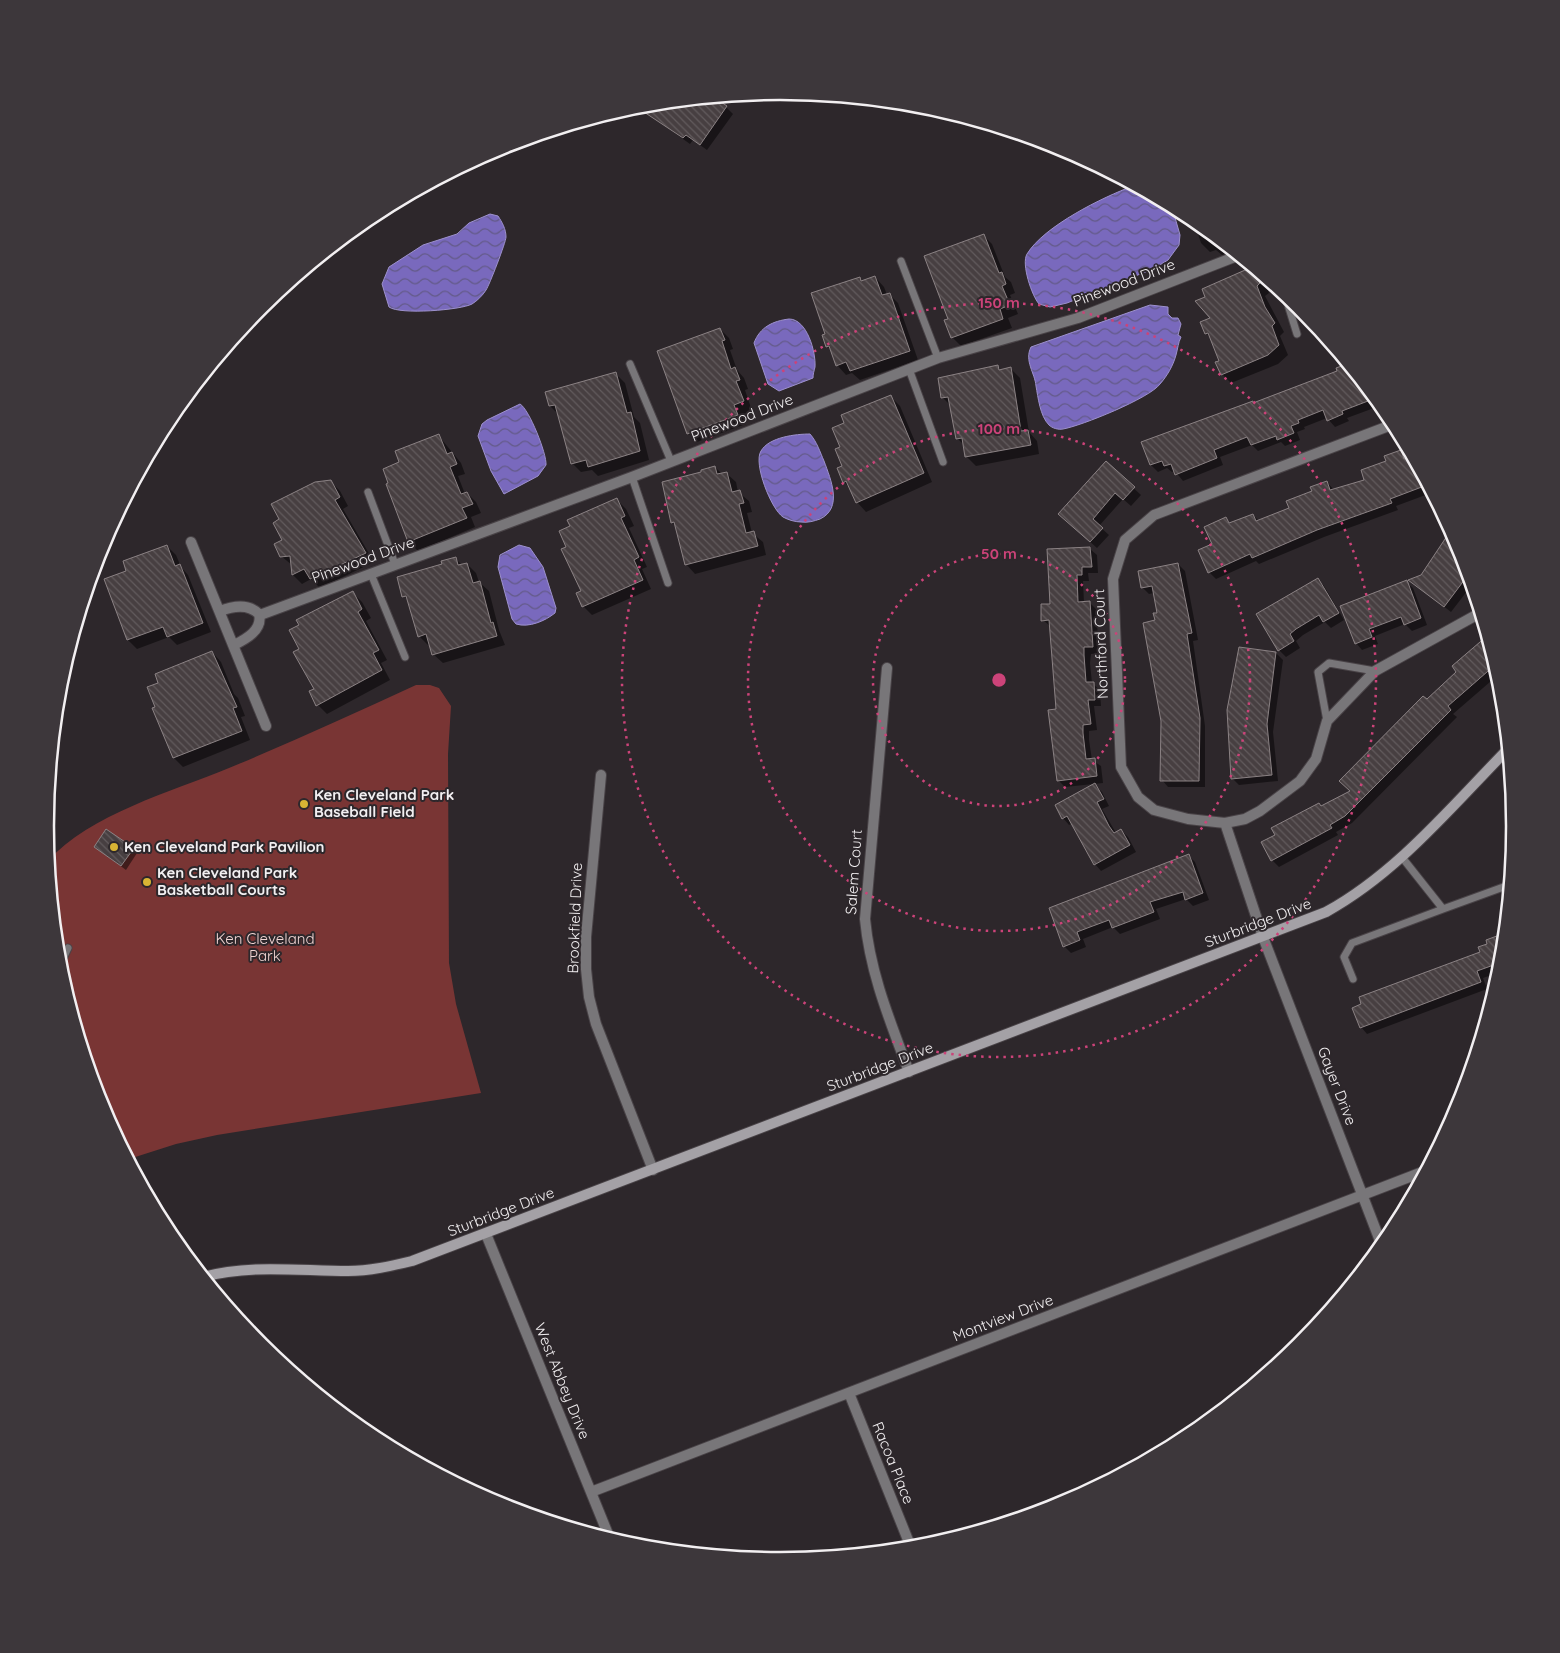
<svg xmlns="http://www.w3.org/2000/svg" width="1560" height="1653" font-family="Quicksand,sans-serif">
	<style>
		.green { fill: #793534 }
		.water { fill: url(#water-waves); stroke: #9d91cd }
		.shadow { fill: #0007 }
		.building { fill: url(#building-back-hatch); stroke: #8b8284 }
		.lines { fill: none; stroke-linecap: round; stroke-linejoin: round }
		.lane-casing { stroke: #494347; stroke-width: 9 }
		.street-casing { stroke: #494347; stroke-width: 12 }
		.secondary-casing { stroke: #494347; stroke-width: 12 }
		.lane { stroke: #787679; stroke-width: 7 }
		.street { stroke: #787679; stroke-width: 10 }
		.secondary { stroke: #a4a1a6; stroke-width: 10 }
		.ring { fill: none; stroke: #cc4379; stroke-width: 2.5; stroke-dasharray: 2.5 5 }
		.poi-dot { fill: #d8b434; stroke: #2d272b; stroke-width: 2 }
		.labels { text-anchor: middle; stroke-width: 4; stroke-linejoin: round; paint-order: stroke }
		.street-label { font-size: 15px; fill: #f2eff1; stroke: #2d272b }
		.poi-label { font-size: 15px; font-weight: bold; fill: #f2eff1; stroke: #2d272b; text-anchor: start }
		.park-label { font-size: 15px; fill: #f2d6d4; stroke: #2d272b }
		.rim { fill: none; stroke: #f2eff1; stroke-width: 2.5 }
		.centre { fill: #cc4379; stroke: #2d272b; stroke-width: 2.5 }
		.ring-label { font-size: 15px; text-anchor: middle; font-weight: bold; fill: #cc4379; stroke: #2d272b; stroke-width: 4; stroke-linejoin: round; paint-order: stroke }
	</style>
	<defs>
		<pattern id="water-waves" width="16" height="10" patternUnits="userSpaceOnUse" patternTransform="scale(1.25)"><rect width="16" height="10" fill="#7969bd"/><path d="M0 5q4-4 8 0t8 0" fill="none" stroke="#635a88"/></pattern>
		<pattern id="building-back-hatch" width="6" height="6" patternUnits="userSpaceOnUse" patternTransform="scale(1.25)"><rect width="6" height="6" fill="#473f41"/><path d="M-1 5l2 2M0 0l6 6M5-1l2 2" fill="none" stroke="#625b5d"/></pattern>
	</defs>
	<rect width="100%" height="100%" fill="#2d272b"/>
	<!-- green -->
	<path class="green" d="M416 685H430L439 688 451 706 448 754 449 963 456 1004 481 1093 217 1135 176 1144 129 1159 101 1108 59 970 48 861C90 814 171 792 229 768 292 742 353 714 416 685Z"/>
	<!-- water -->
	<path class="water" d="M1133 186 1172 207 1180 235 1179 245 1168 260 1153 269 1067 303 1050 307 1039 304C1032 296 1021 264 1027 254 1044 226 1103 197 1133 186Z
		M490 214 498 216C502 222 506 229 506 237 506 242 489 286 486 290 483 295 477 301 472 304 461 310 400 315 389 307L382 284 389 267 423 245 457 234 469 223Z
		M1150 305 1168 307V314L1172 318H1178L1181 324 1178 335 1181 337C1178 343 1178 348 1176 355 1173 366 1167 376 1160 384 1150 398 1081 426 1063 429 1058 430 1052 428 1049 425 1040 416 1038 397 1036 386 1035 373 1024 361 1031 347Z
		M789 319C807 319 816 352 815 367 814 371 813 374 813 378L779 391 768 384 754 343C760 327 773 321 789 319Z
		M520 404C529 409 547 454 546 465L538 476 504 494 491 471 478 436 482 424 487 420Z
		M810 434C817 442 820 452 824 461 831 480 843 508 820 519 814 521 808 523 801 522 796 522 788 520 783 517 771 509 753 463 761 451 769 437 796 434 810 434Z
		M519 545 530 548 543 567 556 608 555 613C545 621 529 628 516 624L512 619 498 567 500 555Z"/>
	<!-- shadow -->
	<path class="shadow" d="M717 98 733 114 707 150 693 140 690 144 641 109 644 105Z
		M1187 215 1189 216 1232 251 1222 255 1216 250 1210 252 1201 243 1195 225Z
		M983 235 992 244 1005 277 1011 282 1015 293 1010 295 1018 314 1008 318 1012 328 961 346 952 337 949 320Z
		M1253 268 1262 277 1269 293 1265 296 1284 332 1280 336 1288 355 1278 364 1231 383 1222 374 1221 361 1212 339 1206 333 1212 319 1203 290Z
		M875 277 884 287 887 295 889 294 898 303 918 360 860 380 852 373 846 375 837 365 833 352 827 346 826 334 860 278 863 282Z
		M720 329 729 338 733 349 730 350 737 370 744 378 748 389 745 390 752 411 743 414 746 424 697 442 688 433Z
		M1348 365 1373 396 1370 398 1374 408 1347 418 1349 421 1335 427 1327 418 1304 427 1305 429 1297 432 1300 440 1285 446 1281 442 1258 451 1252 445 1220 457 1223 465 1183 481 1175 471 1172 472 1167 468 1158 472 1151 465 1143 443 1339 372Z
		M998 367 1002 370 1011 369 1020 378 1029 432 1037 441 1039 454 976 466 967 457 965 446 957 438 951 406 943 398Z
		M616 374 625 383 634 417 640 423 649 460 598 476 592 470 581 472 572 463 558 414 550 406Z
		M891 397 900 406 932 482 866 512 857 502 851 489 844 482 846 423Z
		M438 435 461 463 465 474 458 476 465 494 467 493 476 502 481 513 471 517 475 527 418 551 409 542 401 463Z
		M1401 451 1408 459 1412 457 1431 493 1396 506 1398 510 1324 537 1259 564 1256 561 1216 579 1209 572 1214 545 1225 519 1231 524 1253 515 1259 521 1291 509 1327 482 1333 489 1366 481Z
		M1106 463 1141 495 1131 506 1123 499 1099 526 1109 535 1097 548 1067 521Z
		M715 467 722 474 726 473 736 482 738 492 749 501 752 512 747 513 752 533 763 542 766 555 695 574 686 564 676 527 672 522 703 473Z
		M331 482 340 491 348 506 343 509 374 562 320 588 311 579 302 584 293 575 292 565 281 556 283 541Z
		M617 500 626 509 634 526 629 528 647 567 642 569 651 589 592 615 583 606V591L567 547Z
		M1452 532 1459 545 1471 586 1451 612 1410 580 1422 576Z
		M167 546 176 555 181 567 188 575 211 632 177 645 169 637 137 649 128 640 106 580 128 571Z
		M1090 549 1097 555 1098 573H1088L1089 581H1083L1084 603 1089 602 1096 609 1099 653 1091 654 1090 663 1092 683 1100 690 1101 706H1094L1097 730 1089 731V740L1092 760 1101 766 1103 783 1065 787 1058 780 1057 710 1051 627 1043 620Z
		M455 558 462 565 467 564 476 573 479 582 489 591 499 630 505 645 443 663 433 654 431 644 428 645 419 636 409 601 404 596 444 565Z
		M1178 564 1185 571 1198 640 1193 641 1205 726V787H1168L1162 780V721L1156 621 1158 614 1154 593 1149 594 1142 587Z
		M1318 579 1324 586 1344 620 1331 628 1325 622 1303 635 1296 641 1300 648 1286 657 1279 650Z
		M1406 582 1413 588 1427 625 1412 631 1405 624 1375 636 1378 644 1362 650 1356 643Z
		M353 593 362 602 371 618 366 621 387 660 381 663 390 680 327 714 318 705 316 689 300 649Z
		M1487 637 1498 675 1453 714 1457 717 1352 823 1336 832 1338 835 1279 867 1272 860 1322 807 1352 792 1426 701 1458 672Z
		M212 652 221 662 234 694 238 698 245 716 241 717 250 740 183 767 174 758 156 707 160 683Z
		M1276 653 1283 660 1273 732 1278 781 1239 785 1232 778Z
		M1095 785 1102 792 1109 806 1102 809 1116 833 1121 830 1128 837 1136 852 1101 871 1095 864 1073 823 1069 825 1063 818Z
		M95 847 133 849 137 853 126 870Z
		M1188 855 1195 862 1209 900 1193 906 1186 899 1156 909 1160 919 1120 934 1113 927 1083 939 1086 947 1071 953 1064 946 1050 908Z
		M1504 934 1500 972 1483 978 1487 989 1367 1034 1361 1027 1481 952Z"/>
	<!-- building -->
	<path class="building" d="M715 98 727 106 700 145 686 135 683 138 635 106Z
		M984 234 999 273 1002 272 1006 284 1002 286 1010 305 1000 309 1003 319 951 338 944 320 948 319 924 256Z
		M1252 267 1260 283 1257 286 1265 307 1275 323 1272 326 1279 345 1268 355 1221 375 1215 362 1219 361 1208 333 1205 334 1200 322 1210 318 1195 301 1205 297 1202 289Z
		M875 276 882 295 890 293 910 351 850 371 846 362 836 366 829 346 826 347 822 335 825 334 811 293 860 277 861 281Z
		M720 328 725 340 722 341 731 369 735 367 740 380 736 381 744 401 734 405 738 415 687 434 657 351Z
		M1347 364 1368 389 1364 391 1368 401 1342 411 1343 414 1327 421 1323 410 1298 420 1299 423 1291 426 1294 433 1277 440 1276 436 1251 445 1247 437 1214 450 1217 458 1175 475 1171 464 1164 466 1162 461 1150 465 1141 442 1253 401V403L1337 371 1336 368Z
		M998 365 999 370 1011 367 1021 431 1028 430 1031 445 965 457 962 438 956 439 948 397 941 398 938 378Z
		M616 372 627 413 631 412 640 451 588 467 586 460 571 464 555 405 549 406 545 392Z
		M891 395 924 473 856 503 846 481 843 483 837 468 842 466 835 449 840 447 832 428 844 423 841 415Z
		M439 434 447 454 452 452 457 464 450 467 461 494 467 492 473 504 462 508 467 518 408 542 386 484 388 483 383 469 399 462 395 451Z
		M1401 450 1404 459 1411 456 1427 485 1390 499 1392 503 1317 530 1252 558 1250 554 1208 573 1198 550 1212 544 1204 527 1226 517 1229 523 1253 514 1256 521 1289 508 1286 501 1312 491 1310 487 1327 481 1330 490 1364 480 1361 470 1386 461 1384 456Z
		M1106 461 1135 487 1123 500 1115 493 1093 519 1103 528 1090 542 1058 514Z
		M715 466 717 474 727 472 732 492 740 490 744 503 739 504 746 533 754 531 758 546 685 565 674 522 671 523 662 482 701 472V470Z
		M331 480 340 497 335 500 366 553 310 579 304 569 292 575 290 556 280 557 274 544 282 540 273 523 279 519 271 504 315 482Z
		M617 498 625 516 621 518 639 557 634 560 643 580 582 607 576 593 581 591 561 549 566 547 559 531 570 526 567 520Z
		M1451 530 1459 546 1468 575 1444 607 1408 580 1421 575Z
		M167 545 175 566 180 564 203 623 167 637 163 627 127 640 104 579 126 571 123 561Z
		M1090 547 1092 567H1082V575H1077L1078 602 1090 601 1093 647H1084V655L1086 682H1094L1095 700H1088L1091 724 1083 725V733L1086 759 1095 758 1097 776 1057 781 1048 710 1056 709 1049 620 1041 621V604H1050L1047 549Z
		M456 557 458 565 467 563 473 583 480 581 491 623 493 622 497 636 432 655 426 634 418 637 406 596 402 597 397 577 442 564 441 561Z
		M1178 563 1192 633 1187 634 1200 718 1199 781H1160L1161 721 1143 623 1155 620 1153 613H1157L1152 586 1141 588 1138 571Z
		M1318 578 1339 613 1323 622 1319 615 1296 629 1290 634 1294 641 1278 651 1256 614Z
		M1407 580 1421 618 1404 625 1401 617 1369 629 1372 637 1355 644 1340 606Z
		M353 591 362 609 358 612 379 650 373 653 382 670 316 706 309 691 314 689 293 652 299 649 289 630 299 625 296 620Z
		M1487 636 1495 665 1448 706 1451 710 1345 816 1330 825 1332 828 1271 861 1261 842 1275 835 1271 828 1319 803 1321 806 1350 791 1339 781 1423 696 1427 699 1456 672 1452 666Z
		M1239 647 1276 652 1267 724 1272 775 1231 779 1227 710Z
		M212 651 237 707 233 708 242 731 173 758 152 708 155 707 147 687 158 683 155 674Z
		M1095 783 1104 799 1097 802 1109 826 1114 833 1121 829 1130 845 1094 865 1067 816 1062 819 1055 805Z
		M106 829 134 848 121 866 94 847Z
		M1189 854 1203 893 1185 900 1183 892 1150 902 1154 912 1112 928 1109 920 1090 927 1077 932 1080 940 1063 947 1049 908Z
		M1505 933 1502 962 1477 971 1481 982 1360 1028 1352 1008 1361 1004 1359 997 1480 952 1478 947 1487 944 1486 940Z"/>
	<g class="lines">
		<!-- lane casing -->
		<g class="lane-casing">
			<path id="lane" d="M901 261 938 358
				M1285 295 1297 334
				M630 364 671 461
				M909 369 943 462
				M632 477 668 583
				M368 492 395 564
				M371 574 405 657
				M1327 721 1318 672 1329 663 1375 671
				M1443 909 1509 885
				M59 967 68 948
				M1353 979 1344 957 1352 943 1443 909 1401 856"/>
		</g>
		<!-- street casing -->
		<g class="street-casing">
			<path id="street" d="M191 542 266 726
				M220 611C233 606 248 603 259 614 263 630 246 639 234 645
				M260 615 632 477 938 358 1078 318 1237 256
				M887 668 865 919C870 973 890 1021 909 1072
				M601 775 586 937V969L589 997 596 1024 653 1170
				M1225 823 1245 819 1260 811 1300 781 1316 759 1327 721 1375 671 1480 613
				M486 1234 610 1539
				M1382 1246 1263 937 1225 823 1188 819 1154 810 1138 797 1121 767 1113 579 1125 540 1154 515 1394 424
				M849 1393 910 1545
				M591 1492 1425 1171"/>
		</g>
		<!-- secondary casing -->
		<g class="secondary-casing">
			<path id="secondary" d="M203 1277C249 1264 300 1271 348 1271 370 1271 391 1266 412 1261L1326 912C1397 873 1451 807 1507 750"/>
		</g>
		<!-- lane -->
		<use href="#lane" class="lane"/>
		<!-- street -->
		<use href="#street" class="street"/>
		<!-- secondary -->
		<use href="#secondary" class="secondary"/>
	</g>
	<!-- distance rings -->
	<g class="ring">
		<circle cx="999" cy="680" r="126"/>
		<circle cx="999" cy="680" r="251"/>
		<circle cx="999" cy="680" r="377"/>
	</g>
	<!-- markers -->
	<g class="poi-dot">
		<circle cx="304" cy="804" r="5"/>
		<circle cx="114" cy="847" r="5"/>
		<circle cx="147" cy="882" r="5"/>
	</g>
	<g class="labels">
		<!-- street labels -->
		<g class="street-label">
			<text transform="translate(1124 283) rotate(-21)" y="5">Pinewood Drive</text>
			<text transform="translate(742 418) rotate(-21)" y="5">Pinewood Drive</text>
			<text transform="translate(363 560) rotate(-20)" y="5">Pinewood Drive</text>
			<text transform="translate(1101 644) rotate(-92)" y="5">Northford Court</text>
			<text transform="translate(854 872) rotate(-86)" y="5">Salem Court</text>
			<text transform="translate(575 918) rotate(-88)" y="5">Brookfield Drive</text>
			<text transform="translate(1258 923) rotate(-21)" y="5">Sturbridge Drive</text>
			<text transform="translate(880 1067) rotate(-21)" y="5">Sturbridge Drive</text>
			<text transform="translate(1337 1086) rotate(69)" y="5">Gayer Drive</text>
			<text transform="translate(501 1212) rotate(-21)" y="5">Sturbridge Drive</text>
			<text transform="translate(1003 1318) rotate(-21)" y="5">Montview Drive</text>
			<text transform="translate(562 1381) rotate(68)" y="5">West Abbey Drive</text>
			<text transform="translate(893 1463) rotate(68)" y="5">Racoa Place</text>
		</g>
		<!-- poi labels -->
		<g class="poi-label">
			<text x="314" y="800">Ken Cleveland Park<tspan x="314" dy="17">Baseball Field</tspan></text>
			<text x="124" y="852">Ken Cleveland Park Pavilion</text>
			<text x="157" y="878">Ken Cleveland Park<tspan x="157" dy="17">Basketball Courts</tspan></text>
		</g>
		<!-- park labels -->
		<g class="park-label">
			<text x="265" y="944">Ken Cleveland<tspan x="265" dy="17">Park</tspan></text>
		</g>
	</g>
	<!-- crop -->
	<path d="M0 0H1560V1653H0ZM54 826a726 726 0 1 1 1452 0a726 726 0 1 1-1452 0Z" fill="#3d373b" fill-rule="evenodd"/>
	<path class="rim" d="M54 826a726 726 0 1 1 1452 0a726 726 0 1 1-1452 0Z"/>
	<circle cx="999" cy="680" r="8" class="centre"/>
	<g class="ring-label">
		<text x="999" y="308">150 m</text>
		<text x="999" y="434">100 m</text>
		<text x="999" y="559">50 m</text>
	</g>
</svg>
